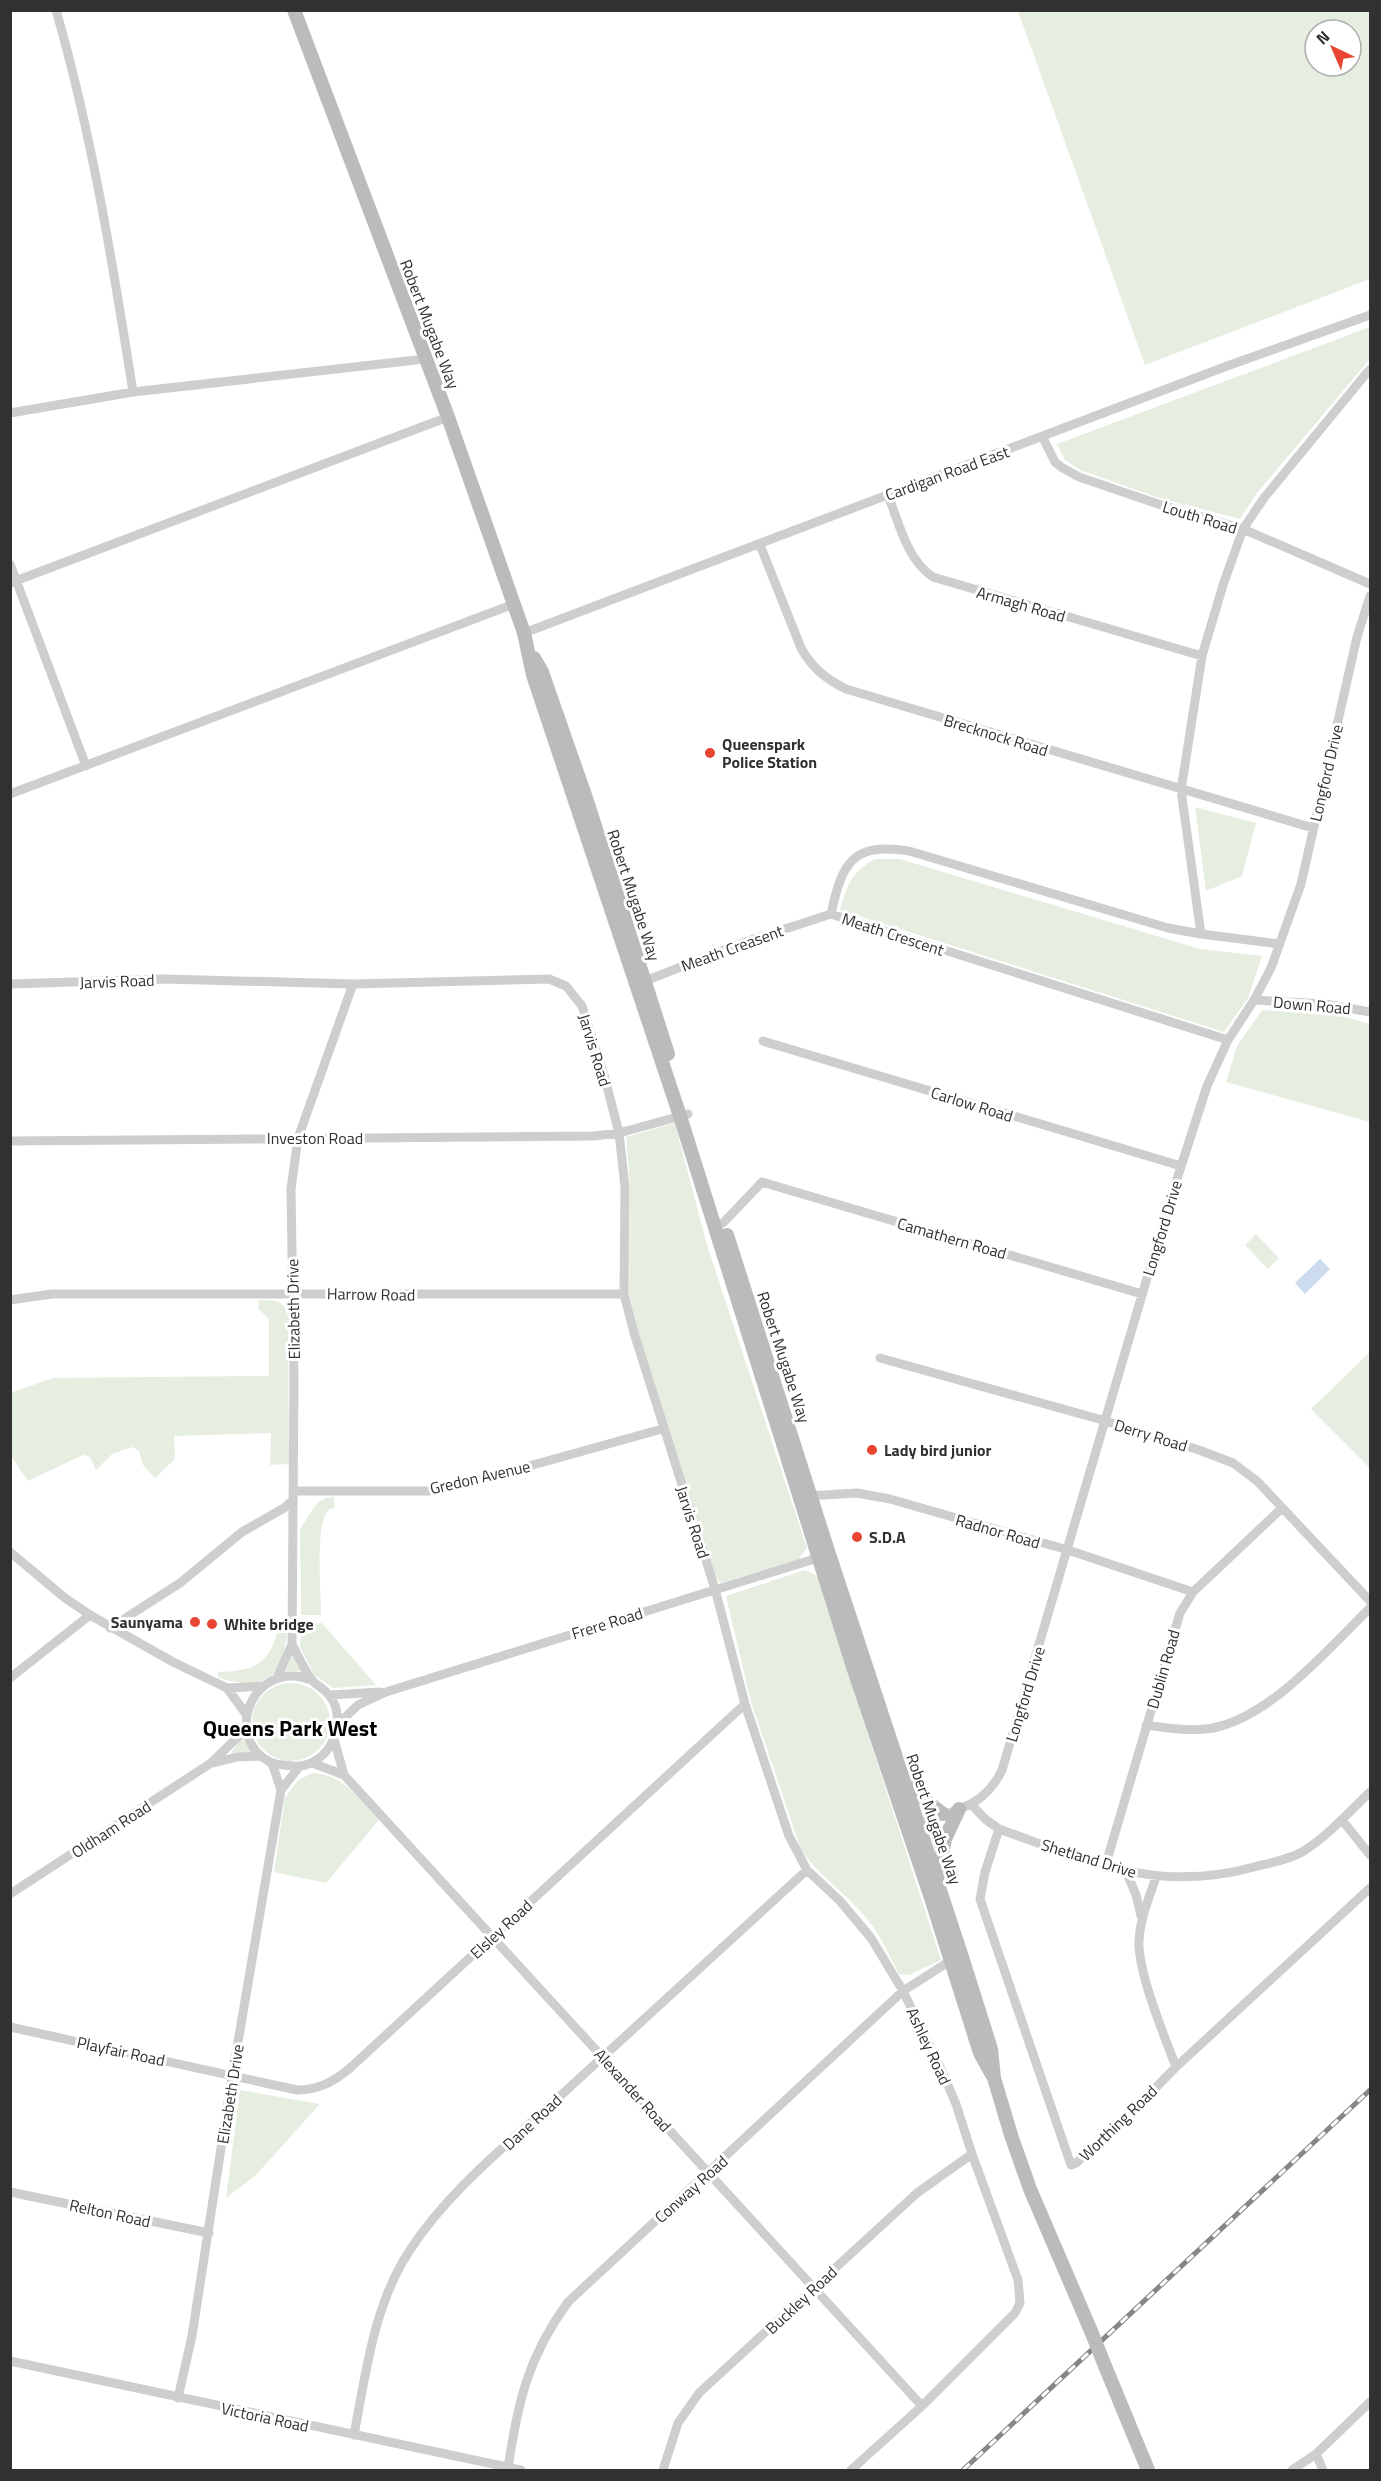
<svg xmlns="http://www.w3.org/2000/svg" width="1381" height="2481" font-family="'Titillium Web',sans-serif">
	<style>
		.green { fill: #e5eee0; fill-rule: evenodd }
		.water { fill: #ccdbee }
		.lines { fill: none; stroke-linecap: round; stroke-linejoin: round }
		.minor { stroke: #cecece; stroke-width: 9 }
		.secondary { stroke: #bbb; stroke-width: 14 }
		.rail-casing { stroke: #868686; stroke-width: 5 }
		.rail { stroke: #fff; stroke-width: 3; stroke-dasharray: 9; stroke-linecap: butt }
		.secondary-bridge { stroke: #bbb; stroke-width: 14 }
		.poi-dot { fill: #e84633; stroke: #fff; stroke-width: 2 }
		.labels { text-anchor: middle; stroke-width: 6; stroke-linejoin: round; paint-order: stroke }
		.street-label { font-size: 16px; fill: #313131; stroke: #fff }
		.poi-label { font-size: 16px; font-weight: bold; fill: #313131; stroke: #fff; text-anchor: start }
		.district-label { font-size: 22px; font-weight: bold; fill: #000; stroke: #fff }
	</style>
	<rect width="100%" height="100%" fill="#fff"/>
	<!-- green -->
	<path class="green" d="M1018 11H1370V279L1145 365ZM1315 30H1351V66H1315Z
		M1370 327V359L1256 494 1240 519 1159 498 1080 470 1065 460 1057 444Z
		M1195 807 1256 823 1242 876 1206 891Z
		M875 859H900L1200 949 1262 956 1248 998 1224 1032 840 910C848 883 851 873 875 859Z
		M1262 1010 1342 1016 1370 1024V1122L1226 1082 1237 1046Z
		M675 1123 707 1245 807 1548 799 1559 720 1583 715 1576 638 1333 629 1293 630 1186 626 1137Z
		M1256 1234 1279 1258 1268 1269 1245 1245Z
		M259 1300C275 1301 282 1298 288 1315L289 1464 270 1465 271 1433 174 1436 175 1459 155 1478 143 1465 139 1451 132 1447 112 1454 96 1470 90 1457 83 1455 28 1481 11 1456 10 1393 53 1378 269 1376V1319L258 1308Z
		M1370 1352V1468L1311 1409Z
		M326 1498 334 1497 335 1507C330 1509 327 1510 325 1515 316 1536 321 1591 321 1615H301L300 1529 317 1503Z
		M805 1570 817 1576 941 1960 909 1975 899 1974C888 1953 879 1931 863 1914 843 1891 818 1875 801 1850L751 1702 726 1596Z
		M322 1623 376 1685 333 1688 314 1675 300 1647 301 1626Z
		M279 1625 287 1626C287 1640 283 1665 272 1675 259 1687 232 1683 218 1677V1672C256 1671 271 1663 279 1625Z
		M293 1654 302 1671 284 1672Z
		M252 1722a39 39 0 1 1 78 0a39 39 0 1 1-78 0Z
		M242 1737 252 1752 231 1753Z
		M313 1773C344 1775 359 1799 379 1820L326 1883 274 1872 285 1798 298 1780Z
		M947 1823 936 1867 926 1833Z
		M240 2090 320 2104 256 2175 226 2198Z"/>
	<!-- water -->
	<path class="water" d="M1320 1259 1330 1269 1305 1294 1295 1283Z"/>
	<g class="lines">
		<!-- minor -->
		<path class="minor" d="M56 10C92 135 113 265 133 392
			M10 413 133 392 425 359
			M1043 438 1055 462 1061 467 1079 477 1158 504 1243 529 1370 584
			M888 495C899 523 907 560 933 577L1202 656
			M760 545 801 648C812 668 826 679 846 689L1313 828
			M10 564 86 766
			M10 583 448 417
			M524 633 1227 366 1370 315
			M10 794 514 604
			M1201 934 1181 790 1202 656 1223 585 1243 529 1264 498 1370 369
			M640 983 742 943 831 914
			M10 984 165 979 353 984 549 979 566 986 582 1006 604 1075 619 1133 625 1187 624 1294 634 1333 715 1589 745 1704 789 1836 807 1870 840 1901 871 1938 903 1991 941 2069 956 2104 972 2154 1018 2280 1020 2303 1015 2313 922 2406 851 2470
			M1254 1000 1325 1004 1370 1012
			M1228 1040 831 914C842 863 852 842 909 851L1168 928 1201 934 1280 944
			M763 1041 1181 1166
			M10 1141 594 1136 619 1133 688 1114
			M723 1223 762 1182 1142 1294
			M10 1300 52 1294H624
			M880 1358 1106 1421 1199 1450 1233 1463 1257 1481 1370 1601
			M293 1491H428L461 1485 662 1429
			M807 1496 857 1493 890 1499 1068 1550 1193 1592
			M10 1552 65 1598 90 1615 173 1662 227 1688 246 1714
			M110 1628 180 1583 242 1532 284 1508 293 1500
			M292 1644C298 1656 304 1670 312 1680 317 1686 325 1689 329 1695 341 1709 339 1731 330 1746 322 1759 307 1768 292 1766 285 1765 276 1765 270 1762 227 1740 247 1674 294 1676 300 1676 306 1679 312 1680
			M10 1678 90 1615
			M277 1678 292 1644 294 1381 291 1189 298 1138 353 984
			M227 1688 263 1686
			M330 1695 380 1692
			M338 1724 358 1705 386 1692 824 1556
			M1146 1725C1167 1728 1185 1731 1206 1729 1267 1722 1328 1649 1370 1608
			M334 1739 344 1775 922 2406
			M213 1763 237 1757 261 1756
			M312 1763 344 1775
			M281 1790 299 1767
			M972 1805 985 1819 999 1829C1089 1861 1157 1894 1254 1867 1270 1863 1288 1860 1302 1852 1327 1837 1349 1812 1370 1792
			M1342 1820 1370 1855
			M918 1824C954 1810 984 1808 1002 1770L1168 1207 1207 1086 1228 1040 1254 1000 1271 968 1301 884 1357 637 1370 596
			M999 1829 985 1872 980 1899 1071 2165 1076 2163 1105 2139 1176 2067 1370 1888
			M1105 1867 1180 1613 1193 1592 1282 1508
			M1126 1871 1136 1895 1141 1916
			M1156 1877C1149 1898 1140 1919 1139 1941 1138 1973 1164 2035 1176 2067
			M10 1894 211 1763 246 1729
			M10 2027 297 2090C318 2090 333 2082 349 2069L745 1704
			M10 2192 209 2233
			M10 2361 521 2470
			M178 2398 192 2336 232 2077 281 1790 272 1763
			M354 2435C366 2372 374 2304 410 2250 449 2190 507 2145 559 2097 641 2021 724 1946 807 1870
			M1316 2454 1323 2470
			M508 2468C518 2401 528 2357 568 2302L903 1991 950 1961
			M663 2470 678 2423 699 2393 917 2193 972 2154
			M1292 2470 1316 2454 1370 2402"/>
		<!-- secondary -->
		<path class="secondary" d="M294 10 448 417 524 633 533 675 680 1116 853 1667 931 1898 980 2053 994 2078
			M534 658 542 672 586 798 668 1054
			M727 1235 829 1554 962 1957 991 2049 994 2078 1011 2135 1030 2189 1091 2331
			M906 1785 943 1814
			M938 1876 945 1839 959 1809
			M1105 2366 1148 2470"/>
		<!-- rail casing -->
		<g class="rail-casing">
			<path id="rail" d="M963 2470 1370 2090"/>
		</g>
		<!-- rail -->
		<use href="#rail" class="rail"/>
		<!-- secondary-bridge -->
		<path class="secondary-bridge" d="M1091 2331 1105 2366"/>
	</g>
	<!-- markers -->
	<g class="poi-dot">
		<circle cx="710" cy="753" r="6"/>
		<circle cx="872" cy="1450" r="6"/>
		<circle cx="857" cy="1537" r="6"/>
		<circle cx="195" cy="1622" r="6"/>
		<circle cx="212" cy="1624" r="6"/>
	</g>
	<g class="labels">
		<!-- street labels -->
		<g class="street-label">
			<text transform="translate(430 324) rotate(69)" y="6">Robert Mugabe Way</text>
			<text transform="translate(947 473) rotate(-20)" y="6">Cardigan Road East</text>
			<text transform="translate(1200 517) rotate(17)" y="6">Louth Road</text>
			<text transform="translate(1021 604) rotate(16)" y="6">Armagh Road</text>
			<text transform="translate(996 735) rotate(17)" y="6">Brecknock Road</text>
			<text transform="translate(1326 773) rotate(-77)" y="6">Longford Drive</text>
			<text transform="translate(634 895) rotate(72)" y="6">Robert Mugabe Way</text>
			<text transform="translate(893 934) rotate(18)" y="6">Meath Crescent</text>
			<text transform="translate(732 948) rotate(-20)" y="6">Meath Creasent</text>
			<text transform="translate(117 981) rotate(-2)" y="6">Jarvis Road</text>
			<text transform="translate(1312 1005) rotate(5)" y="6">Down Road</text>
			<text transform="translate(595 1050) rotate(73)" y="6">Jarvis Road</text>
			<text transform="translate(972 1104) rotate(17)" y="6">Carlow Road</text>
			<text x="315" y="1144">Investon Road</text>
			<text transform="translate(1162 1228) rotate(-73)" y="6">Longford Drive</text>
			<text transform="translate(952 1238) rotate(16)" y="6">Camathern Road</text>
			<text transform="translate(371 1294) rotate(1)" y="6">Harrow Road</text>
			<text transform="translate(293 1309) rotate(-91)" y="6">Elizabeth Drive</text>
			<text transform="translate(784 1357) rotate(72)" y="6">Robert Mugabe Way</text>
			<text transform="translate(1151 1435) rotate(17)" y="6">Derry Road</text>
			<text transform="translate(480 1477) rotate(-13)" y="6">Gredon Avenue</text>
			<text transform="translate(693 1522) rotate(72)" y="6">Jarvis Road</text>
			<text transform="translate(998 1531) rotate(16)" y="6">Radnor Road</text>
			<text transform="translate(607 1623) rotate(-17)" y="6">Frere Road</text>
			<text transform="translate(1163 1669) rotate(-74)" y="6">Dublin Road</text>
			<text transform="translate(1025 1694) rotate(-73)" y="6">Longford Drive</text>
			<text transform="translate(934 1819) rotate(71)" y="6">Robert Mugabe Way</text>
			<text transform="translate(111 1829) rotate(-33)" y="6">Oldham Road</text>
			<text transform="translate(1089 1858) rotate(17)" y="6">Shetland Drive</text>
			<text transform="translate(501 1929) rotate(-43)" y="6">Elsley Road</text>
			<text transform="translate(929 2046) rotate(65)" y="6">Ashley Road</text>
			<text transform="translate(121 2051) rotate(12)" y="6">Playfair Road</text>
			<text transform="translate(633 2090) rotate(48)" y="6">Alexander Road</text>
			<text transform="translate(230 2094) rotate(-81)" y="6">Elizabeth Drive</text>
			<text transform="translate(532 2122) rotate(-43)" y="6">Dane Road</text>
			<text transform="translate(1118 2123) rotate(-44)" y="6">Worthing Road</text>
			<text transform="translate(691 2189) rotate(-42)" y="6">Conway Road</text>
			<text transform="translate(110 2213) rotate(12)" y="6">Relton Road</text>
			<text transform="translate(801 2300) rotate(-43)" y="6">Buckley Road</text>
			<text transform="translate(265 2417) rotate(12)" y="6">Victoria Road</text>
		</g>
		<!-- poi labels -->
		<g class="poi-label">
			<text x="722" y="750">Queenspark<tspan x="722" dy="18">Police Station</tspan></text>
			<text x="884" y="1456">Lady bird junior</text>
			<text x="869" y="1543">S.D.A</text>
			<text x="183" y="1628" text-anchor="end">Saunyama</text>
			<text x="224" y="1630">White bridge</text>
		</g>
		<!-- district labels -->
		<g class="district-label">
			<text x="290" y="1736">Queens Park West</text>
		</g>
	</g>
	<!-- border -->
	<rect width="1381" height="2481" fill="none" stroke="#313131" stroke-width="24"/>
	<!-- north arrow -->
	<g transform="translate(1333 48) rotate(316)"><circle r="28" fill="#ffffff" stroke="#adadad" stroke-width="1.5"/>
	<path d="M0-4.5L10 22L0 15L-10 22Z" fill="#e84633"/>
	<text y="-9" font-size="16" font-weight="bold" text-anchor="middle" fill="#313131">N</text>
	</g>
</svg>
